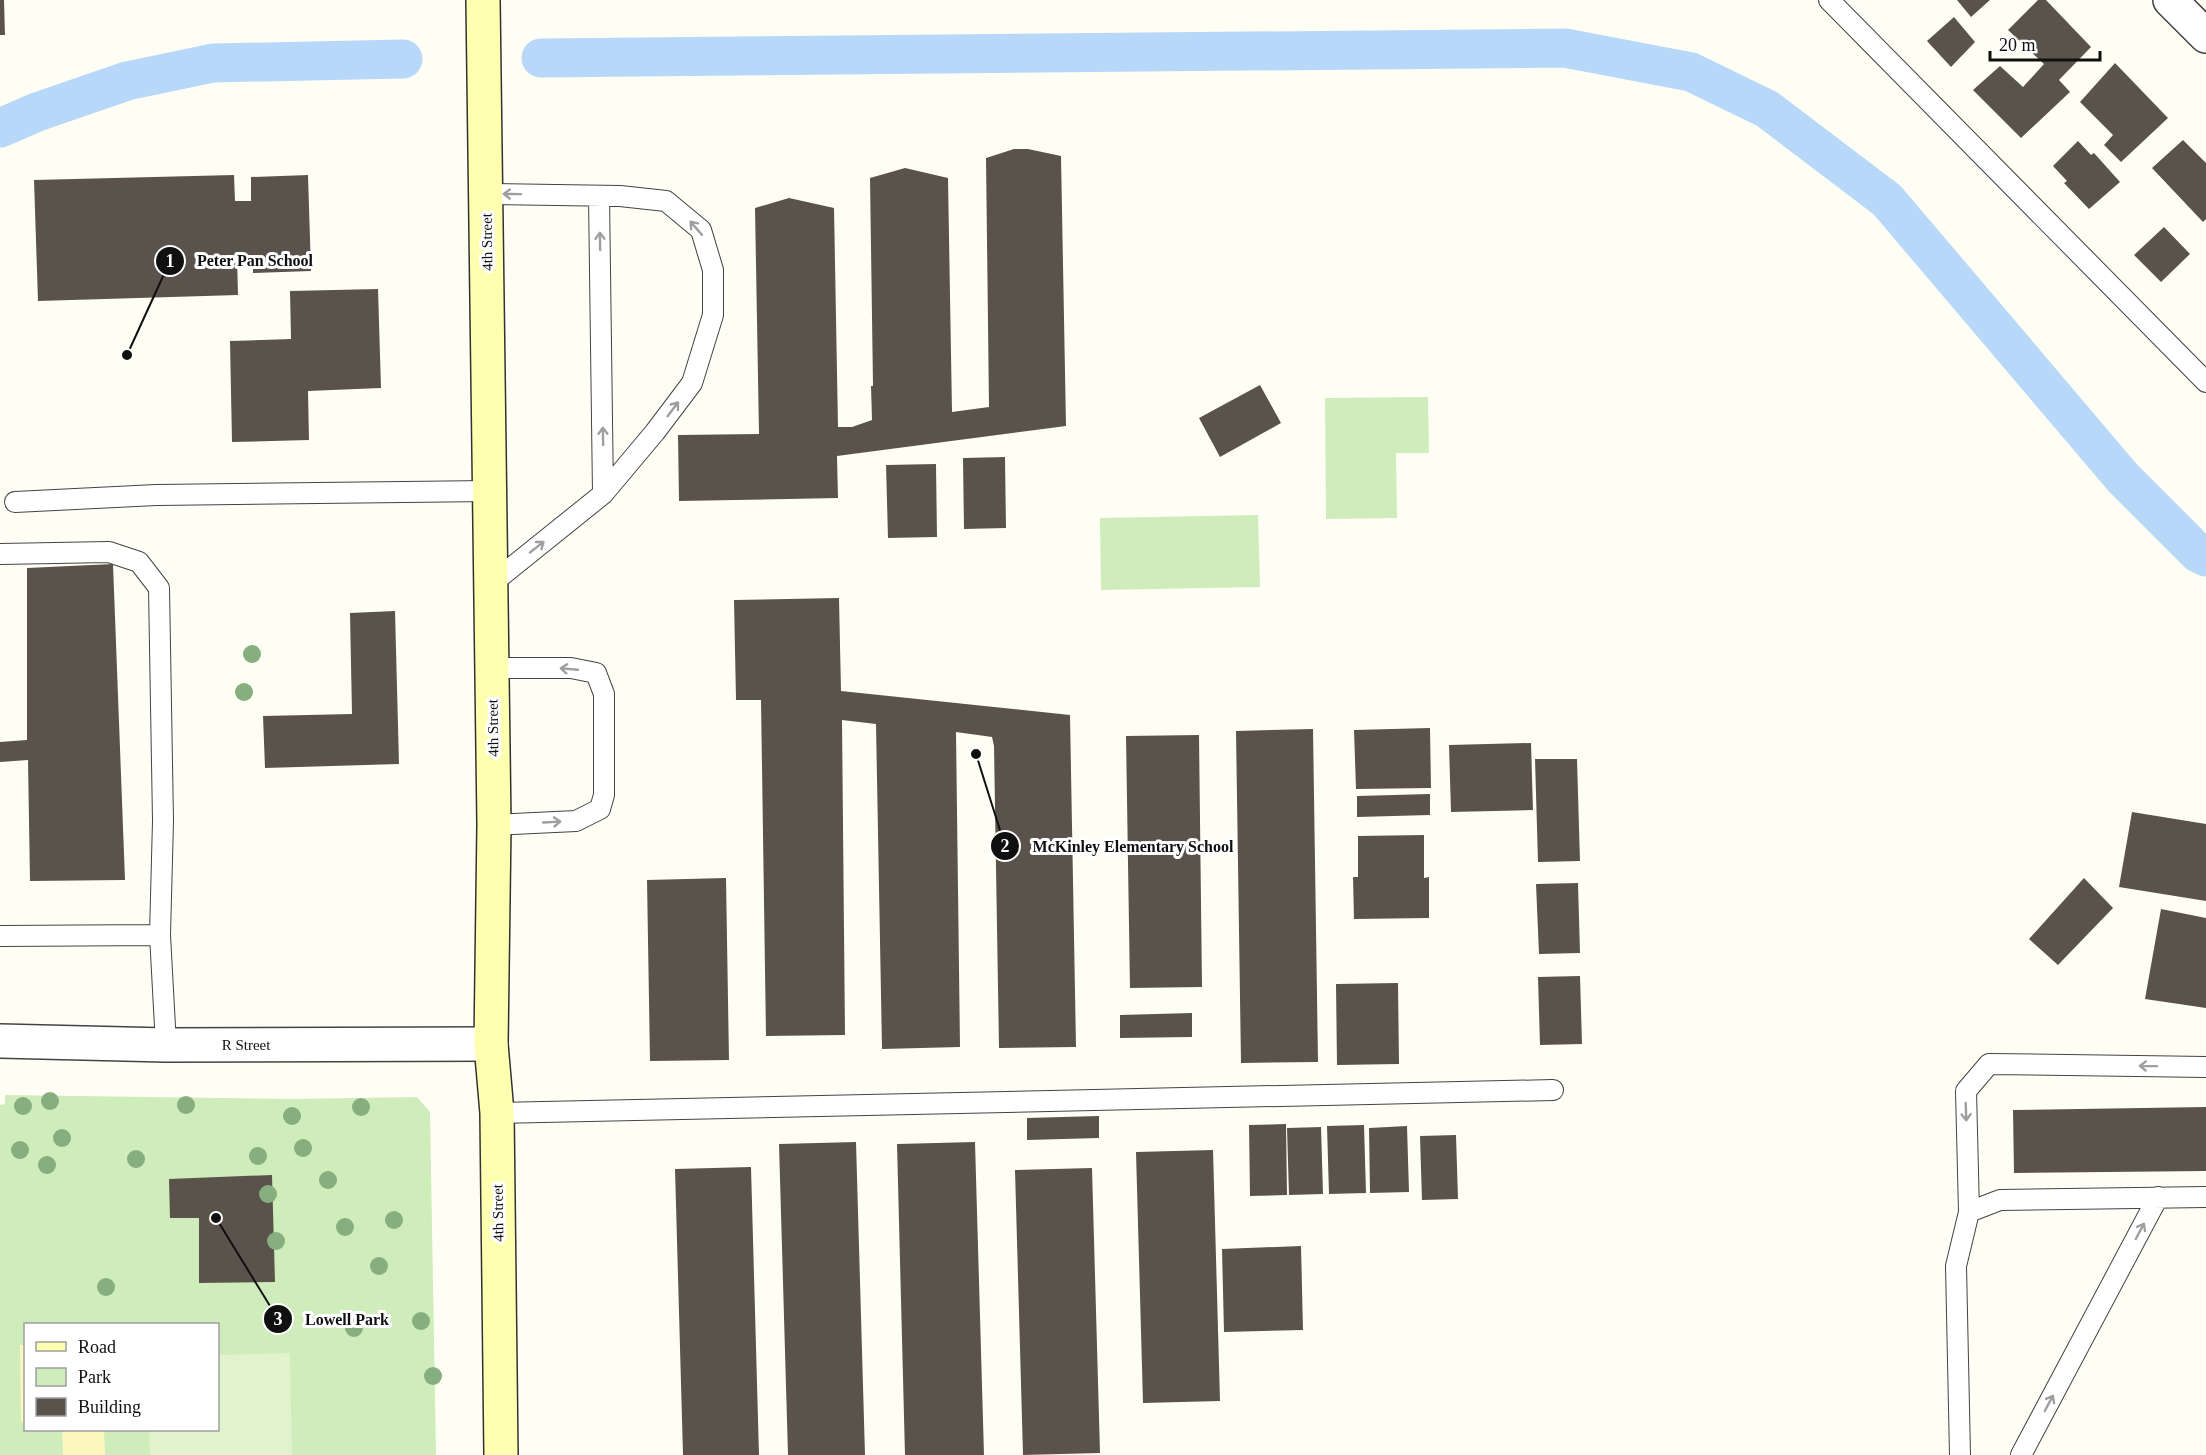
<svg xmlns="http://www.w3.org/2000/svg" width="2206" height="1455" font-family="Georgia,serif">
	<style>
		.green { fill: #cfecbb; fill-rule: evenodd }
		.sand { fill: #fcf6bf }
		.pitch { fill: #e1f3cd }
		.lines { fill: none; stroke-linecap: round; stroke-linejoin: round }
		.canal { stroke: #b7d8f8; stroke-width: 39 }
		.building { fill: #5a534c }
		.lane-casing { stroke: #434343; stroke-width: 22 }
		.street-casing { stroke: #434343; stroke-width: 36 }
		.secondary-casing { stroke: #323232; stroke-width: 36 }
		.lane { stroke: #fff; stroke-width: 20 }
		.street { stroke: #fff; stroke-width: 33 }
		.secondary { stroke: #feffaf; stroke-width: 33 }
		.tree { fill: #87ae7e }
		.oneway { stroke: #9f9f9f }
		.labels { text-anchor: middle; stroke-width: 6; stroke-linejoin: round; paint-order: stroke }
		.street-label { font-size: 15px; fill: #101010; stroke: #fff }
		.leader { fill: none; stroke: #101010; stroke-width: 2 }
		.callout-dot { fill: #101010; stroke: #fff; stroke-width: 2 }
		.mark-label { font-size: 18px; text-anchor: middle; font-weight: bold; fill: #fff }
		.callout-label { font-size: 16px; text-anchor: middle; font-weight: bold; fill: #101010; stroke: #fff; stroke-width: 6; stroke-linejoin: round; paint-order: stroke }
	</style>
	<rect width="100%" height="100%" fill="#fffef4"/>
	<!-- green -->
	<path class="green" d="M1428 397 1429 453H1396L1397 518 1326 519 1325 398Z
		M1258 515 1260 587 1101 590 1100 518Z
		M5 1095 294 1099 417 1097 430 1112 436 1455H0V1105L5 1104ZM26 1324H218V1430H26Z"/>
	<!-- sand -->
	<path class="sand" d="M20 1345H25V1422H21Z
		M62 1430H104L105 1455H63Z"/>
	<!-- pitch -->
	<path class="pitch" d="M290 1353 292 1455H150L149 1430H218V1355Z"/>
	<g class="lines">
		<!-- canal -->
		<path class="canal" d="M541 58 1565 48 1691 72 1767 109 1887 200 2123 478 2198 553 2206 557
			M0 128 37 112 127 81 213 63 403 59"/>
	</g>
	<!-- building -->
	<path class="building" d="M0 0H4L5 35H0Z
		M1957 0H1990L1971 17Z
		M2038 0H2046L2091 47 2059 80 2070 92 2021 138 1973 90 2000 66 2023 87 2044 64 2008 30Z
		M1954 17 1975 42 1951 67 1927 41Z
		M2115 63 2168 118 2121 162 2104 145 2113 135 2080 102Z
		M2183 140 2206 163V219L2203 222 2152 168Z
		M2078 141 2091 155 2094 153 2120 182 2089 209 2064 183 2067 181 2053 166Z
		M1014 149H1028L1061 156 1066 426 837 456 838 498 679 501 678 435 759 434 755 208 789 198 834 208 838 427H852L872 420 871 386H873L870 178 905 168 948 178 952 412 989 407 986 158Z
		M234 175 235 201H251V177L308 175 311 271 253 273V256L237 257 238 295 38 301 34 180Z
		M2164 227 2190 254 2161 282 2134 255Z
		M378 289 381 388 308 391 309 440 232 442 230 341 291 339 290 291Z
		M1260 385 1281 423 1220 457 1199 418Z
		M1005 457 1006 528 964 529 963 458Z
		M936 464 937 537 888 538 886 465Z
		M113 564 125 880 30 881 28 760 0 762V742L27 740V568Z
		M839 598 841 691 1070 715 1076 1047 999 1048 994 746 992 737 956 732 960 1047 882 1049 876 724 842 720 845 1035 766 1036 761 700H736L734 600Z
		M395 611 399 764 265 768 263 716 352 714 350 613Z
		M1430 728 1431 788 1356 789 1354 730Z
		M1313 729 1318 1062 1241 1063 1236 731Z
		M1199 735 1202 987 1130 988 1126 736Z
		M1531 743 1533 810 1451 812 1449 745Z
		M1535 759H1577L1580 861 1538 862Z
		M1430 794V815L1357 817V796Z
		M2132 812 2206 824V901L2119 887Z
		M1424 835V878L1429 877V918L1354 919 1353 877H1358V836Z
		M726 878 729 1060 650 1061 647 880Z
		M2084 878 2113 908 2058 965 2029 939Z
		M1578 883 1580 953 1539 954 1536 884Z
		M2161 909 2206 918V1008L2145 999Z
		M1580 976 1582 1044 1540 1045 1538 977Z
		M1398 983 1399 1064 1337 1065 1336 984Z
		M1192 1013V1037L1120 1038V1015Z
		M2206 1107V1171L2014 1173 2013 1110Z
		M1099 1116V1138L1027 1140V1118Z
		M1286 1124 1287 1195 1250 1196 1249 1125Z
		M1364 1125 1366 1193 1329 1194 1327 1126Z
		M1407 1126 1409 1192 1370 1193 1369 1128Z
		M1321 1127 1323 1194 1289 1195 1287 1128Z
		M1456 1135 1458 1199 1422 1200 1420 1136Z
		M856 1142 865 1455H788L779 1144Z
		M975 1142 984 1455H905L897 1144Z
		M1213 1150 1220 1401 1143 1403 1136 1152Z
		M751 1167 759 1455H683L675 1169Z
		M1092 1168 1100 1453 1023 1455 1015 1170Z
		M272 1175 275 1282 199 1283V1218H170L169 1179Z
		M1301 1246 1303 1330 1224 1332 1222 1249Z"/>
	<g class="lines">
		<!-- lane casing -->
		<g class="lane-casing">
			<path id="lane" d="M1829 0 2206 382
				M486 194 620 196 666 201 701 230 713 270V315L692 383 655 432 603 494 491 584
				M599 196 603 494
				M15 502 156 495 489 491
				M0 554 109 552 139 562 159 588 163 821 160 935 166 1045
				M492 668H571L596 673 604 694V795L600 809 576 821 494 825
				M0 936 160 935
				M497 1113 1553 1090
				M1969 1212 1966 1091 1989 1064 2206 1067
				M1960 1455 1956 1266 1969 1212 2000 1200 2206 1197
				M2021 1455 2158 1197"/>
		</g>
		<!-- street casing -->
		<g class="street-casing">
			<path id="street" d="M2170 0 2206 36
				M0 1041 166 1045 491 1044"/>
		</g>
		<!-- secondary casing -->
		<g class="secondary-casing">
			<path id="secondary" d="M483 0 494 825 491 1044 497 1113 501 1455"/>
		</g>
		<!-- lane -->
		<use href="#lane" class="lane"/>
		<!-- street -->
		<use href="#street" class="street"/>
		<!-- secondary -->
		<use href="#secondary" class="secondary"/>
	</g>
	<!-- trees -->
	<g class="tree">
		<circle cx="252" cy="654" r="9"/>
		<circle cx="244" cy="692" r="9"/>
		<circle cx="50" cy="1101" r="9"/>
		<circle cx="186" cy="1105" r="9"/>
		<circle cx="23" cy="1106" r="9"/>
		<circle cx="361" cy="1107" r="9"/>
		<circle cx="292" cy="1116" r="9"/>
		<circle cx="62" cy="1138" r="9"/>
		<circle cx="303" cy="1148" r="9"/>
		<circle cx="20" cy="1150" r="9"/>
		<circle cx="258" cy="1156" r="9"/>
		<circle cx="136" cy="1159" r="9"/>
		<circle cx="47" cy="1165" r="9"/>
		<circle cx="328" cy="1180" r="9"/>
		<circle cx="268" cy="1194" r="9"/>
		<circle cx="394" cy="1220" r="9"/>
		<circle cx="345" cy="1227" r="9"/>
		<circle cx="276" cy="1241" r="9"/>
		<circle cx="379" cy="1266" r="9"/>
		<circle cx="106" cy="1287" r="9"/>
		<circle cx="421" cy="1321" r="9"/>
		<circle cx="354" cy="1328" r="9"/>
		<circle cx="433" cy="1376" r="9"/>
	</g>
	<!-- one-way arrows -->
	<defs><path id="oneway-shaft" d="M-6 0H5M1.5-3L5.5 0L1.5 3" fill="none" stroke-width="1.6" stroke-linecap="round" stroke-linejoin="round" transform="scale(1.5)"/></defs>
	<g class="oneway">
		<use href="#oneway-shaft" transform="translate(512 194) rotate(-179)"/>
		<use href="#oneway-shaft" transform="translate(696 228) rotate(-131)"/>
		<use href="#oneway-shaft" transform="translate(600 241) rotate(-91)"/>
		<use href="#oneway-shaft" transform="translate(673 409) rotate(-53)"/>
		<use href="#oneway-shaft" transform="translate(603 436) rotate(-91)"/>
		<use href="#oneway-shaft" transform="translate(537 547) rotate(-38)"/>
		<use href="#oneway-shaft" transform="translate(569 669) rotate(-175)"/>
		<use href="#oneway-shaft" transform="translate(552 822) rotate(-3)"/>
		<use href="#oneway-shaft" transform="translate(2148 1066) rotate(-179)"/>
		<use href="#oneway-shaft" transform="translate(1966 1112) rotate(88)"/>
		<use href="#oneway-shaft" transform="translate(2140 1231) rotate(-62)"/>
		<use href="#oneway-shaft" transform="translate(2049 1403) rotate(-62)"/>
	</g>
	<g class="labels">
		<!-- street labels -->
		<g class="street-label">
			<text transform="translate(487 242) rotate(-91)" y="5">4th Street</text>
			<text transform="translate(493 728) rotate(-91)" y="5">4th Street</text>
			<text x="246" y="1050">R Street</text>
			<text transform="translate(498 1213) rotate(-91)" y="5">4th Street</text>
		</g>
	</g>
	<!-- callouts -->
	<path class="leader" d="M127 355L170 261M976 754L1005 846M216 1218L278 1319"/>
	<g class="callout-dot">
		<circle cx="127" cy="355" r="6"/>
		<circle cx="976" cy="754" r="6"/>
		<circle cx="216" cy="1218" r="6"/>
		<circle cx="170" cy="261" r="15"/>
		<circle cx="1005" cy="846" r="15"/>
		<circle cx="278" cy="1319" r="15"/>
	</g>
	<g class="mark-label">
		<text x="170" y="267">1</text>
		<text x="1005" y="852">2</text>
		<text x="278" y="1325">3</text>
	</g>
	<g class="callout-label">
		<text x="255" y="266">Peter Pan School</text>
		<text x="1133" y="852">McKinley Elementary School</text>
		<text x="347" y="1325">Lowell Park</text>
	</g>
	<!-- legend -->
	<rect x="24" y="1323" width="195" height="108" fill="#ffffff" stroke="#9f9f9f" stroke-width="1.5"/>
	<rect x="36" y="1342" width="30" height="9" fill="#feffaf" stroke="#9f9f9f" stroke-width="1.5"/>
	<text x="78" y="1353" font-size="18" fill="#101010">Road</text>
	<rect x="36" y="1368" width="30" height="18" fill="#cfecbb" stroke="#9f9f9f" stroke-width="1.5"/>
	<text x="78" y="1383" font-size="18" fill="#101010">Park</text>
	<rect x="36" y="1398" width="30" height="18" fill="#5a534c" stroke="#9f9f9f" stroke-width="1.5"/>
	<text x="78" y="1413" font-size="18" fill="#101010">Building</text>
	<!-- scale -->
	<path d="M1990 51v9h110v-9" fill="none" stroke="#101010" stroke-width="3"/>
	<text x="1999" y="51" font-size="18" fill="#101010" stroke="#ffffff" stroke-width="4.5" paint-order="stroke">20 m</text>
</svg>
